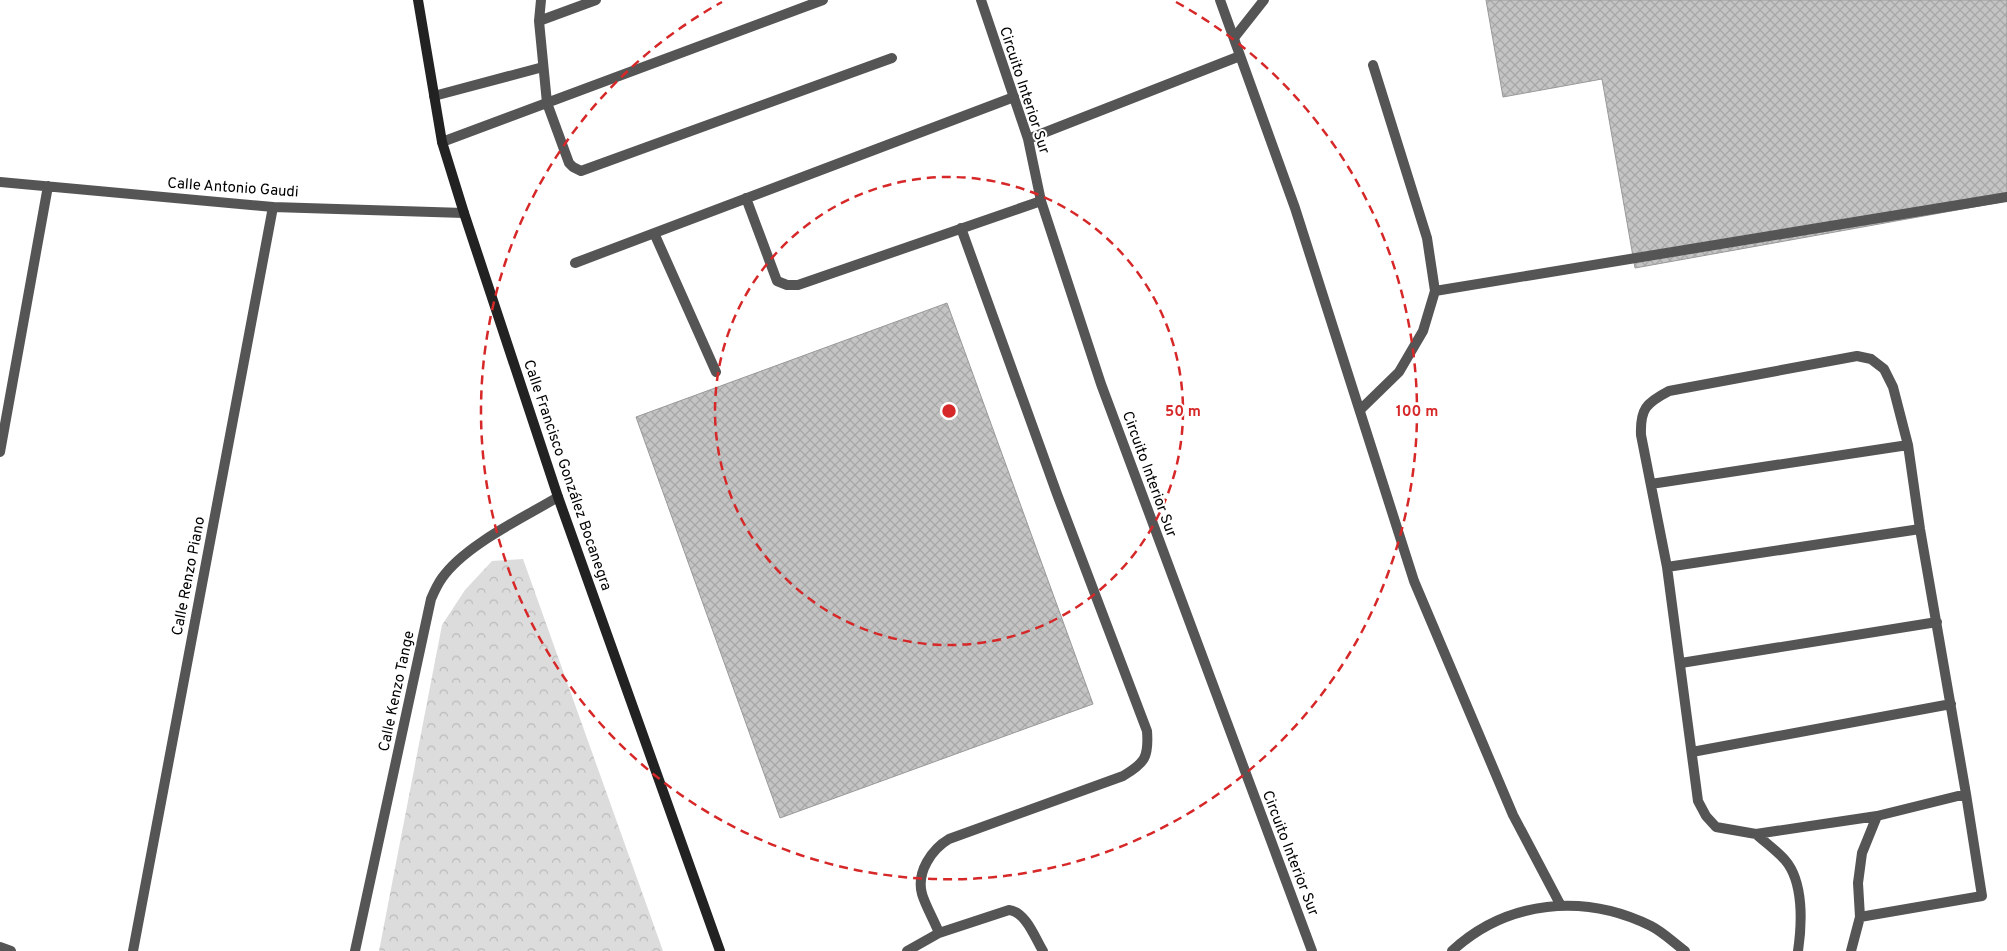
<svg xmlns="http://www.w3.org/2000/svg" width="2007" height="951" font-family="Overpass,sans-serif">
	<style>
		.park { fill: url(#park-crowns) }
		.building { fill: url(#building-cross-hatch); stroke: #999 }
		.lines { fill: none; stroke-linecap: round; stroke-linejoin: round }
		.lane { stroke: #555; stroke-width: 10 }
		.street { stroke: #555; stroke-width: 10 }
		.secondary { stroke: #222; stroke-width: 10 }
		.ring { fill: none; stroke: #d62828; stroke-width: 2.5; stroke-dasharray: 9 6 }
		.labels { text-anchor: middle; stroke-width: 4; stroke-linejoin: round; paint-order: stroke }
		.street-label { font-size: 15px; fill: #000; stroke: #fff }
		.centre { fill: #d62828; stroke: #fff; stroke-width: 2.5 }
		.ring-label { font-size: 15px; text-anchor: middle; font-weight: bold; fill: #d62828; stroke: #fff; stroke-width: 4; stroke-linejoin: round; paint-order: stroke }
	</style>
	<defs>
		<pattern id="park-crowns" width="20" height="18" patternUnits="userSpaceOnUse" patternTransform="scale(1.25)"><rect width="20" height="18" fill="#dcdcdc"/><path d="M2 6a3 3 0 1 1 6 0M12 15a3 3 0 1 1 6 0" fill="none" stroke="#bbb"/></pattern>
		<pattern id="building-cross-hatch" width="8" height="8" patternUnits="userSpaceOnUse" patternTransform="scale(1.25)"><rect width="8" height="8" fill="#c4c4c4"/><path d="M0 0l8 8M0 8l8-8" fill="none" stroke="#a7a7a7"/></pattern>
	</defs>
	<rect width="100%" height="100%" fill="#fff"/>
	<!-- park -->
	<path class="park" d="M523 559 663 951H379L442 625 465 590 492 561Z"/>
	<!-- building -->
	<path class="building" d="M1486 0H2007V201L1635 268 1602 79 1503 97Z
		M947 303 1093 704 780 818 636 417Z"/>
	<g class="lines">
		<!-- lane -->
		<path class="lane" d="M541 0 539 21 547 103 569 163 573 167 581 171 892 58
			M539 21 596 0
			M1234 38 1264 0
			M434 96 543 67
			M442 142 823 0
			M746 198 777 281 787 285H798L1041 201
			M654 233 716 372
			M575 263 1014 97
			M1435 291 2007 197
			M1857 356 1871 359 1884 369 1893 387 1908 445 1920 529 1966 794 1877 816 1756 834 1716 827 1706 816 1698 801 1667 567 1641 435C1640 409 1646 403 1669 391Z
			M1360 410 1399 372 1423 331 1435 291 1427 238 1373 65
			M1651 484 1908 445
			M1667 567 1920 529
			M1681 663 1937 622
			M1692 752 1951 704
			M1756 834C1766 843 1777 851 1785 860 1804 882 1802 924 1798 951
			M1860 917 1982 896 1966 794
			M939 933 1009 910C1026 912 1035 938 1043 951
			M907 951 939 933C934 920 926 907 922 894 916 872 932 849 949 839L1123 776C1145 763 1149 757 1147 731L1057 494 961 228
			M1851 951 1860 917 1858 883 1862 853 1877 816"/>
		<!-- street -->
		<path class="street" d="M981 0 1028 139 1041 201 1101 384 1312 951
			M1220 0 1295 208 1414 581 1513 815 1560 904
			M1028 139 1240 56
			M0 182 273 207 464 213
			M0 452 48 186
			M0 947 11 951
			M133 951 273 207
			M355 951 431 599C434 592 437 585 442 578 465 545 523 518 558 497
			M1452 951C1507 900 1584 893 1651 926 1663 932 1674 943 1685 951"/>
		<!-- secondary -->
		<path class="secondary" d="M418 0 442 142 464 213 558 497 720 951"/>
	</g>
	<!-- distance rings -->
	<g class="ring">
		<circle cx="949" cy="411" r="234"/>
		<path d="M1176 2A468 468 0 1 1 722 2"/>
	</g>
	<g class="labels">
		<!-- street labels -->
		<g class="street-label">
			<text transform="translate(1025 90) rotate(72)" y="5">Circuito Interior Sur</text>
			<text transform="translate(233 187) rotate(4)" y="5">Calle Antonio Gaudi</text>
			<text transform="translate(1150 474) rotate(70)" y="5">Circuito Interior Sur</text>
			<text transform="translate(568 475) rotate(71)" y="5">Calle Francisco González Bocanegra</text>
			<text transform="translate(188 576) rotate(-79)" y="5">Calle Renzo Piano</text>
			<text transform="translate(396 691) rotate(-78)" y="5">Calle Kenzo Tange</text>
			<text transform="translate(1291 853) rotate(69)" y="5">Circuito Interior Sur</text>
		</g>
	</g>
	<circle cx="949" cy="411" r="8" class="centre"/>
	<g class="ring-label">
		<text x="1183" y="416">50 m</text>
		<text x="1417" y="416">100 m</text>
	</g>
</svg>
